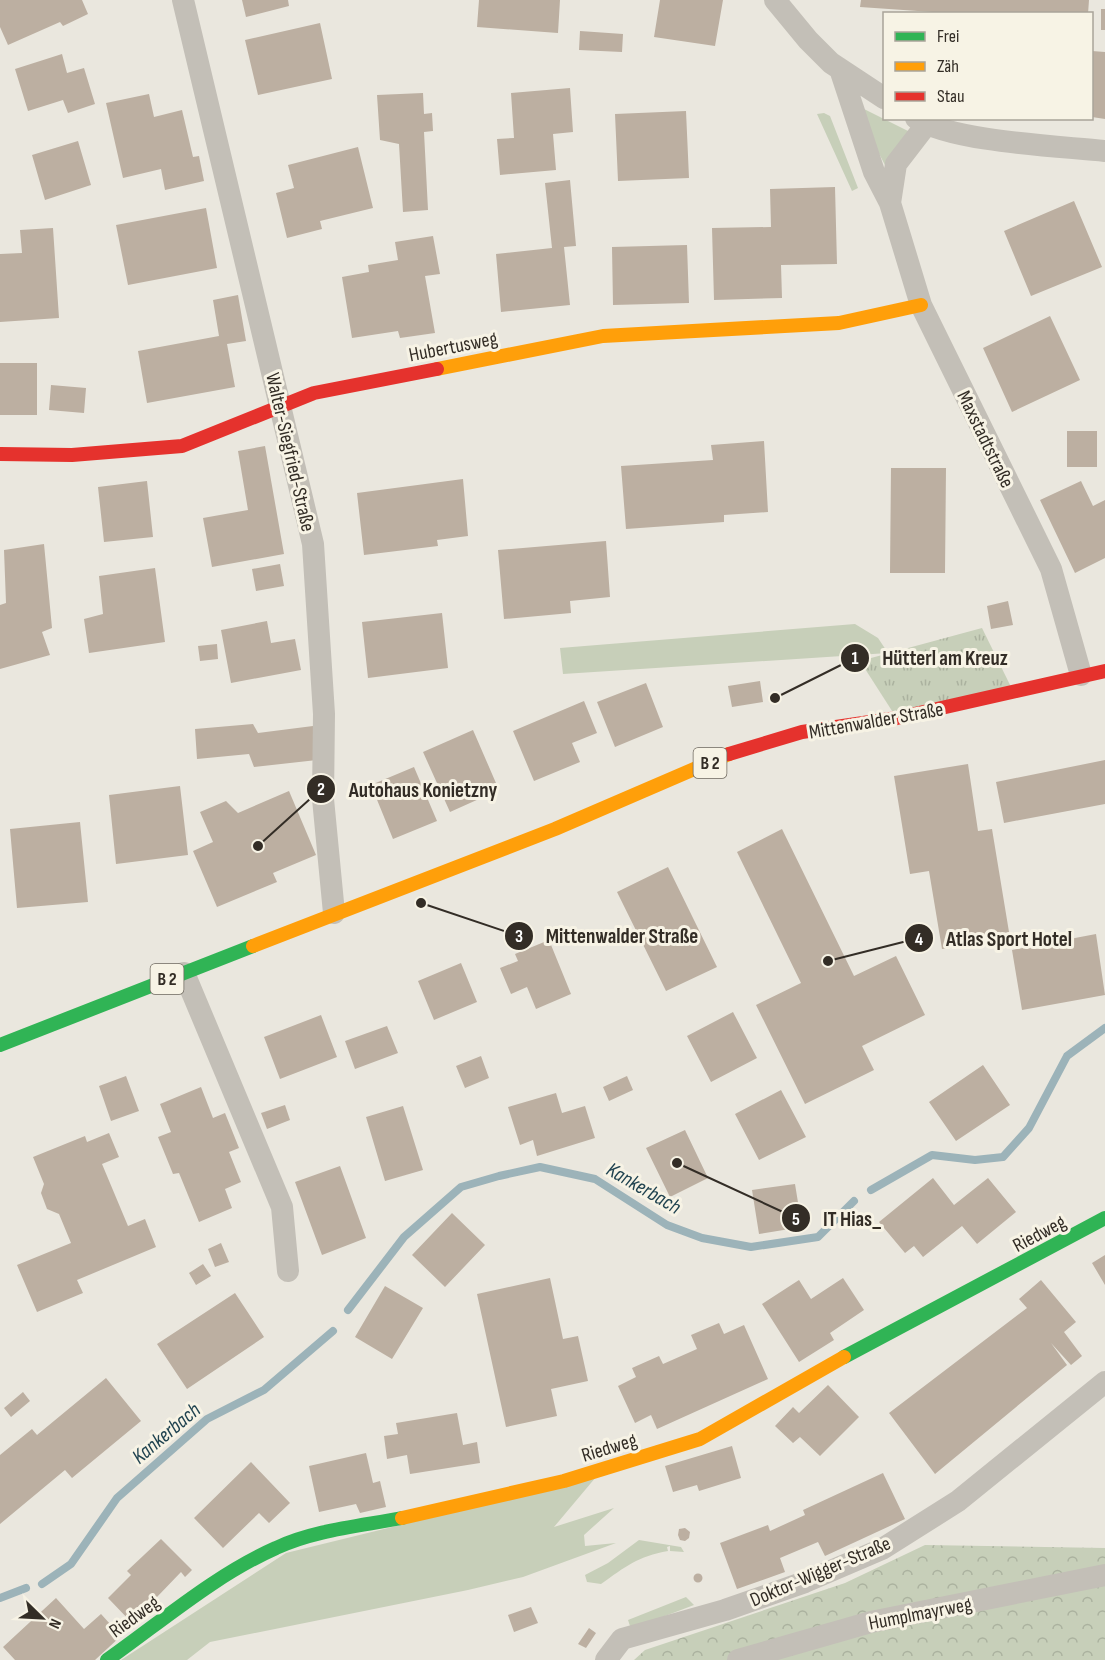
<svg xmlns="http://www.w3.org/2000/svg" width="1105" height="1660" font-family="'Sofia Sans Condensed',sans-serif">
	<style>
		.grass { fill: #c7cfb9 }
		.forest { fill: url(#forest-crowns) }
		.park { fill: url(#park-tufts) }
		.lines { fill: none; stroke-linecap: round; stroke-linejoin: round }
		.stream { stroke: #9cb3b9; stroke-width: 8 }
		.building { fill: #bcafa1 }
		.street { stroke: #c3bfb7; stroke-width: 22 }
		.fast { stroke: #30b455; stroke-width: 14 }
		.slow { stroke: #ff9f0a; stroke-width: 14 }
		.jam { stroke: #e5322d; stroke-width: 14 }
		.labels { text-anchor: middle; stroke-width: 6; stroke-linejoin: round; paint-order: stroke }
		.shield { fill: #f7f3e5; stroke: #6e685f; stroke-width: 1.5 }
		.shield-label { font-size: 18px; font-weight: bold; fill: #332d26 }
		.street-label { font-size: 20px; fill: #332d26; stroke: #f7f3e5 }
		.water-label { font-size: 21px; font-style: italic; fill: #204350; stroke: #f7f3e5 }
		.leader { fill: none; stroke: #332d26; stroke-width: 2 }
		.callout-dot { fill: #332d26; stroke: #f7f3e5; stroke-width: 2 }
		.mark-label { font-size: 18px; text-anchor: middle; font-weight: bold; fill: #fff }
		.callout-label { font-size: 21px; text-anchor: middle; font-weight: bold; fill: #332d26; stroke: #f7f3e5; stroke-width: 6; stroke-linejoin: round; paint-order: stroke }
	</style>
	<defs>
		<pattern id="forest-crowns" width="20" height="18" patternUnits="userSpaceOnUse" patternTransform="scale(1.5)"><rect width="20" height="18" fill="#c7cfb9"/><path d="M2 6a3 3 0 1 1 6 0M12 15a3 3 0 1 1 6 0" fill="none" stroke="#abb29f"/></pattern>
		<pattern id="park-tufts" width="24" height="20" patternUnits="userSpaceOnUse" patternTransform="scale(1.5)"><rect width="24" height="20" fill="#c7cfb9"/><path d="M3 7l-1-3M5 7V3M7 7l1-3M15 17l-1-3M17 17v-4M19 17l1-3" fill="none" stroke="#abb29f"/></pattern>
	</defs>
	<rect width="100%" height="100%" fill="#eae7de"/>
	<!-- grass -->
	<path class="grass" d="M862 108 910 132 886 167 859 115Z
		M824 113 830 116 858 188 852 191 817 114Z
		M855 624 878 638 888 653 563 674 560 648Z
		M596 1477 554 1527 614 1508 584 1535 585 1546 616 1543 523 1577 468 1590 210 1642 187 1660H121L286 1553Z
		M639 1540 681 1547 684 1552 670 1551V1546L667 1547 668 1551C638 1556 625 1567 601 1584L587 1582 585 1575 608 1563Z
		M686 1597 694 1605 631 1629 628 1620Z"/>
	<!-- forest -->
	<path class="forest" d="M925 1545 1105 1548V1660H634L645 1650 845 1583Z"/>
	<!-- park -->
	<path class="park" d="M982 628 1013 691 894 714 860 661Z"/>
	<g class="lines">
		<!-- stream -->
		<path class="stream" d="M871 1190 932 1155 975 1160 1003 1157 1029 1128 1067 1056 1105 1028
			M348 1310 404 1237 461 1187 499 1176 540 1167 595 1179 667 1225 702 1238 751 1247 818 1237 854 1201
			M42 1584 71 1564 117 1498 207 1419 264 1390 333 1331
			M0 1598 26 1588"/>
	</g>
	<!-- building -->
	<path class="building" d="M0 0H82L88 14 63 26 60 22 8 45 0 27Z
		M242 0H288L289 6 246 17Z
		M479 0H560L558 33 477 27Z
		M660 0H723L715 46 654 37Z
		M861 0H1089L1088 14H961L860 7Z
		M1101 9H1105V30H1101Z
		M320 23 332 79 258 95 245 40Z
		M580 31 623 34 622 52 579 50Z
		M1092 51 1105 52V119L1092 117Z
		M62 54 67 73 84 68 95 104 68 113 63 100 28 111 15 69Z
		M570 88 573 132 553 134 556 170 500 175 497 139 514 138 511 93Z
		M423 93 424 114 432 113 433 131 424 132 428 210 403 212 399 144 380 140 377 95Z
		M149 94 154 117 182 110 193 157 199 156 204 181 165 190 161 169 123 178 106 103Z
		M686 111 689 178 618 181 615 114Z
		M78 141 91 185 45 200 32 155Z
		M358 147 373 208 320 221 322 229 287 238 276 193 294 188 288 165Z
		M570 180 576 246 564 247 570 305 501 312 496 254 552 248 545 183Z
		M835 187 837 264 781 265 782 298 714 300 712 228 771 227 770 189Z
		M1074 201 1102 267 1031 296 1004 231Z
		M206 208 217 268 128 285 116 225Z
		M53 228 59 318 0 322V254L22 253 20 230Z
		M433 236 440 274 425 276 435 333 400 338 398 331 352 338 342 277 369 272 368 265 398 260 395 242Z
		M687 245 689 303 613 305 612 247Z
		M238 295 246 341 227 344 235 387 147 403 138 351 219 336 213 300Z
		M1050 316 1080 380 1012 412 983 348Z
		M0 363H37V415H0Z
		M51 385 86 388 84 413 49 410Z
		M1067 431H1097V467H1067Z
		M764 441 768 512 724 515V522L626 529 621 466 713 460 711 445Z
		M265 446 284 554 212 567 203 518 248 510 238 451Z
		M891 468H946L945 573H890Z
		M463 479 468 536 437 540 438 546 364 555 357 493Z
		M147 481 153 537 104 542 98 487Z
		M1081 481 1093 506 1105 500V558L1075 573 1040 500Z
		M606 541 610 597 570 601 571 613 504 619 498 550Z
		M44 544 52 628 42 632 50 655 0 669V605L6 603 4 550Z
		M280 564 284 586 256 591 252 569Z
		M155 568 165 642 89 653 84 619 103 614 99 576Z
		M1008 601 1013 625 991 629 987 606Z
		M442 613 448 668 368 678 362 622Z
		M267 621 271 643 295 639 301 670 231 683 221 630Z
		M217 644 218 659 200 661 198 646Z
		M760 681 763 702 732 707 728 686Z
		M646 683 663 727 615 747 597 702Z
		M584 701 597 733 572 743 580 762 534 781 513 731Z
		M253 724 258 733 313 726 317 760 254 767 249 754 197 759 195 729Z
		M473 730 499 790 450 812 423 752Z
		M1105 760V804L1004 823 996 782Z
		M968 764 978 831 992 829 1009 932 965 940 966 945 942 949 929 871 910 874 894 776Z
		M414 767 437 821 393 839 371 785Z
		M180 786 188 855 116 864 109 795Z
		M289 791 316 855 273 873 277 882 217 907 193 851 213 842 200 812 226 801 238 813Z
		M80 822 88 902 17 908 10 829Z
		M782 829 854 976 896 956 925 1015 862 1046 874 1070 805 1104 756 1005 801 983 737 852Z
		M668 867 717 967 666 991 617 892Z
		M1096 934 1105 995 1022 1010 1012 950Z
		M549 940 571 994 536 1009 527 987 511 994 500 968 518 961 515 954Z
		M461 963 477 1002 434 1020 418 981Z
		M733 1012 757 1058 711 1082 687 1036Z
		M321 1015 337 1057 280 1079 264 1037Z
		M387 1026 398 1053 355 1069 345 1041Z
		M481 1056 489 1078 465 1088 456 1066Z
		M983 1065 1010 1105 956 1141 929 1102Z
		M126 1076 139 1111 111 1121 99 1086Z
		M627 1076 633 1090 609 1101 603 1087Z
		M201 1087 213 1118 225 1113 239 1148 229 1152 241 1182 225 1189 232 1208 199 1222 179 1173 173 1174 158 1137 171 1132 160 1104Z
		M781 1090 806 1137 759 1160 735 1114Z
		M556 1093 562 1113 585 1106 595 1138 537 1156 533 1140 520 1145 508 1107Z
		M285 1105 290 1120 267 1129 261 1113Z
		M403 1106 423 1170 385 1181 366 1117Z
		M685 1130 708 1178 670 1197 646 1148Z
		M109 1133 119 1157 102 1164 128 1226 145 1219 156 1247 77 1280 83 1293 37 1312 17 1265 71 1243 59 1214 47 1209 41 1193 44 1184 33 1157 85 1136 87 1142Z
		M340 1166 366 1238 322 1255 295 1182Z
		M933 1178 954 1205 988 1178 1016 1212 977 1244 962 1226 923 1257 914 1246 905 1253 879 1222Z
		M795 1184 802 1227 759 1234 752 1190Z
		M452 1213 485 1245 445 1287 412 1255Z
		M221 1243 229 1262 215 1267 208 1249Z
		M1105 1255V1285L1092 1263Z
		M203 1264 211 1276 196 1285 189 1273Z
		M550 1278 563 1339 578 1336 588 1381 551 1389 557 1416 506 1427 477 1294Z
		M843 1278 864 1310 830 1333 834 1340 799 1362 762 1304 799 1280 811 1299Z
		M1041 1280 1076 1322 1064 1332 1082 1356 1071 1365 1051 1343 1067 1365 935 1474 889 1413 1027 1308 1019 1299Z
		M385 1286 423 1308 392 1359 355 1337Z
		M235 1293 264 1337 187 1389 157 1344Z
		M719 1323 724 1334 744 1325 768 1379 657 1429 651 1415 635 1423 618 1386 636 1377 632 1368 659 1356 663 1364 697 1349 691 1335Z
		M106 1378 141 1421 72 1478 65 1470 0 1524V1455L32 1429 37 1435Z
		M828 1385 859 1417 820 1456 800 1437 793 1443 775 1426 793 1407 799 1413Z
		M23 1392 30 1401 11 1417 4 1408Z
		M457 1413 463 1445 477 1442 480 1463 410 1474 407 1455 387 1459 384 1436 398 1434 396 1423Z
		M732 1446 741 1478 699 1491 697 1485 673 1492 665 1466Z
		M366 1453 373 1483 380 1481 386 1507 360 1513 356 1504 319 1512 309 1466Z
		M251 1462 290 1503 269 1523 259 1513 223 1548 194 1518Z
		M883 1473 905 1519 825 1556 818 1542 780 1558 785 1572 737 1589 720 1543 768 1525 770 1531 805 1515 803 1510Z
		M685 1528 690 1532 689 1538 685 1541 680 1540 678 1535 679 1529Z
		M161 1539 192 1570 185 1577 181 1572 132 1623 108 1598 131 1575 127 1571Z
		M693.5 1578a4.5 4.5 0 1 1 9 0a4.5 4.5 0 1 1-9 0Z
		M56 1598 84 1629 101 1614 121 1636 95 1660H15L3 1647Z
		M531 1607 538 1623 514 1632 508 1615Z
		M589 1628 596 1633 586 1648 578 1644Z"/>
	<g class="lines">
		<!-- street -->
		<path class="street" d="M183 0 313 544 324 714 323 799 334 913
			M775 0 808 40 831 63 884 98
			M840 69 874 172 890 203 921 305 1051 569 1081 675
			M916 118C952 142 1059 146 1105 151
			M890 203 896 164 926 125
			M184 973 282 1207 288 1271
			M606 1660 622 1639 725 1610 805 1582 882 1549 958 1501 1105 1382
			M738 1660 871 1622 1105 1575"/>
		<!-- fast -->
		<path class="fast" d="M0 1045 253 946
			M844 1357 1105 1218
			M107 1660C161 1622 215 1575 276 1548 314 1530 361 1526 402 1518"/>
		<!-- slow -->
		<path class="slow" d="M437 369 603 336 839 323 921 305
			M253 946 555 829 729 754
			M402 1518 564 1481 700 1439 844 1357"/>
		<!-- jam -->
		<path class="jam" d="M0 454 72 455 182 446 314 393 437 369
			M729 754 802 732 897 718 1105 671"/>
	</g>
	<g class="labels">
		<!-- shield labels -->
		<g class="shield">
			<rect x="693.5" y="748" width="33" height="30" rx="4.5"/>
			<rect x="150.5" y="964" width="33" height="30" rx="4.5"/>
		</g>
		<g class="shield-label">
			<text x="710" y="769">B 2</text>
			<text x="167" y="985">B 2</text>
		</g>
		<!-- street labels -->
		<g class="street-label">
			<text transform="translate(453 346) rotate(-11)" y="7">Hubertusweg</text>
			<text transform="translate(986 439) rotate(64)" y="7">Maxstadtstraße</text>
			<text transform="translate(291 452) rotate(77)" y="7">Walter-Siegfried-Straße</text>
			<text transform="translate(876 720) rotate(-10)" y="7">Mittenwalder Straße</text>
			<text transform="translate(1039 1233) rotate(-28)" y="7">Riedweg</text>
			<text transform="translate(609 1447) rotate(-17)" y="7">Riedweg</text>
			<text transform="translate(820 1571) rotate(-23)" y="7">Doktor-Wigger-Straße</text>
			<text transform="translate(920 1613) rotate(-11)" y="7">Humplmayrweg</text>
			<text transform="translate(134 1616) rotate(-36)" y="7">Riedweg</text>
		</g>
		<!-- water labels -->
		<g class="water-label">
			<text transform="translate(644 1188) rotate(30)" y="7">Kankerbach</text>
			<text transform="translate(166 1433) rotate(-40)" y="7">Kankerbach</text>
		</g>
	</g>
	<!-- callouts -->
	<path class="leader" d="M775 698L855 658M258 846L321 789M421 903L519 936M828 961L919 938M677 1163L796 1218"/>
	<g class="callout-dot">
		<circle cx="775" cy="698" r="6"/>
		<circle cx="258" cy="846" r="6"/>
		<circle cx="421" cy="903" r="6"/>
		<circle cx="828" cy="961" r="6"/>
		<circle cx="677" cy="1163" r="6"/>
		<circle cx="855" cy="658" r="15"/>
		<circle cx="321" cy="789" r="15"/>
		<circle cx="519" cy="936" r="15"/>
		<circle cx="919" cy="938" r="15"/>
		<circle cx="796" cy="1218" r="15"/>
	</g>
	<g class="mark-label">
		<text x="855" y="664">1</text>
		<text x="321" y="795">2</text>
		<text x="519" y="942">3</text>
		<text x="919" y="945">4</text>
		<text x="796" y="1225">5</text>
	</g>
	<g class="callout-label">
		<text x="945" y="665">Hütterl am Kreuz</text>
		<text x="423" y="797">Autohaus Konietzny</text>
		<text x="622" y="943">Mittenwalder Straße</text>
		<text x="1009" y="946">Atlas Sport Hotel</text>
		<text x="852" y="1226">IT Hias_</text>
	</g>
	<!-- legend -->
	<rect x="883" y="12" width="210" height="108" fill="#f7f3e5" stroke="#a9a499" stroke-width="1.5"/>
	<rect x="895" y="32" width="30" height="9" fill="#30b455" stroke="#a9a499" stroke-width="1.5"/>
	<text x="937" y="42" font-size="18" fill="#332d26">Frei</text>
	<rect x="895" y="62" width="30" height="9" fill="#ff9f0a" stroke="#a9a499" stroke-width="1.5"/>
	<text x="937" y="72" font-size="18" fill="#332d26">Zäh</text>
	<rect x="895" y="92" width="30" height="9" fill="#e5322d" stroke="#a9a499" stroke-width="1.5"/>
	<text x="937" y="102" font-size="18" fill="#332d26">Stau</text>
	<!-- north arrow -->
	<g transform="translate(42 1618) rotate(114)" stroke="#f7f3e5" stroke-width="4.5" paint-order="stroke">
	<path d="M0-4.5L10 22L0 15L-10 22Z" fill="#332d26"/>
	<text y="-9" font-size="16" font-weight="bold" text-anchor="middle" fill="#332d26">N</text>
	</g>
</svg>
